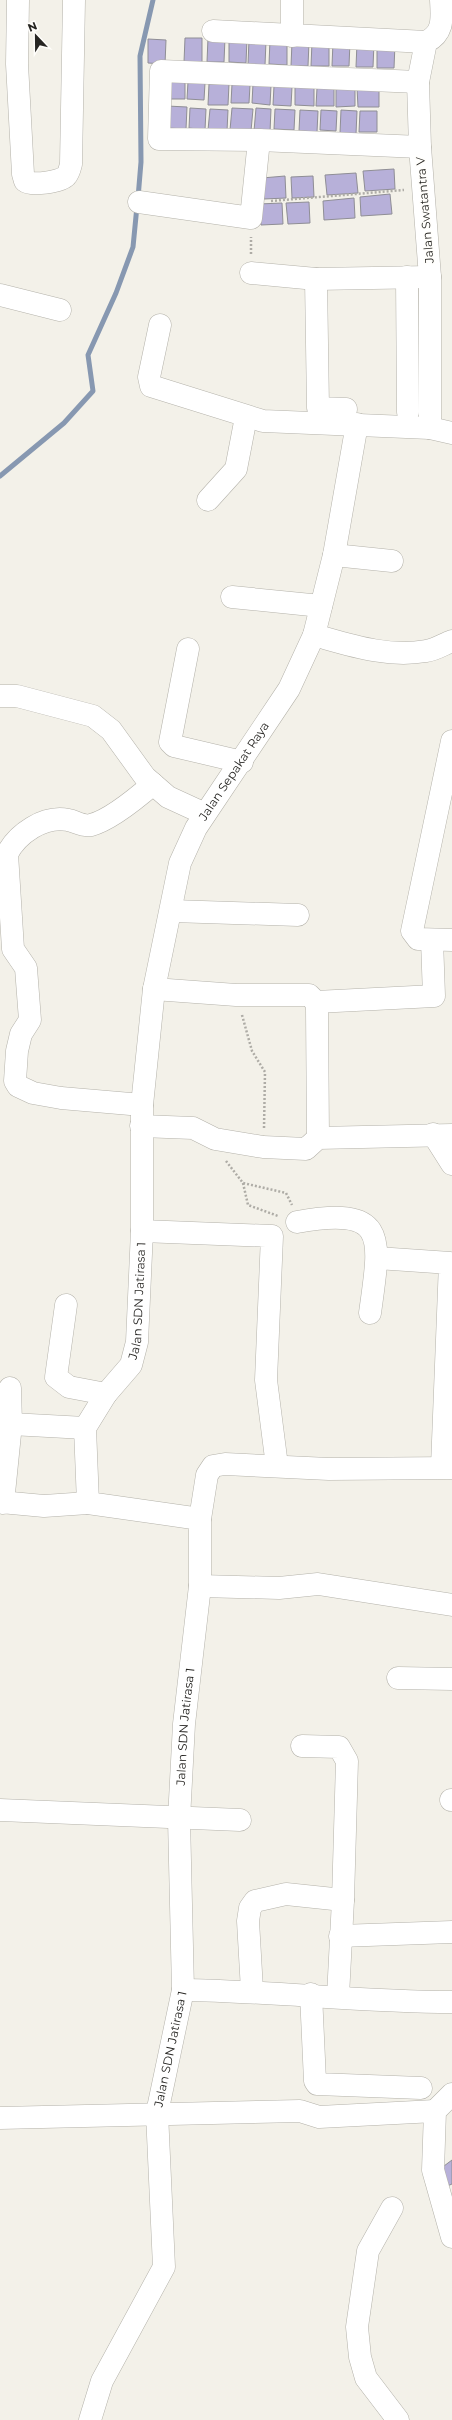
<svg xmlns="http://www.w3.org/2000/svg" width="452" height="2420" font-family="Montserrat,sans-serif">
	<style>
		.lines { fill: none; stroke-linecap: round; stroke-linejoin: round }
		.stream { stroke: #8798b1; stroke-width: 5 }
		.building { fill: #b7b0d9; stroke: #8f8e95 }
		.minor-casing { stroke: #b4b2aa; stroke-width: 23 }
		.path { stroke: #aeaca6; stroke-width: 2.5; stroke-dasharray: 2 2; stroke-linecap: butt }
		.minor { stroke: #fff; stroke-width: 22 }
		.labels { text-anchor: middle; stroke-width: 3; stroke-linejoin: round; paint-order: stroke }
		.street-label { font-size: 12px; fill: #262522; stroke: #fffefb }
	</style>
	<rect width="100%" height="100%" fill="#f3f1e9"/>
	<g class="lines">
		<!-- stream -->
		<path class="stream" d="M138 198 141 162 140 56 153 0
			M0 476 64 423 93 391 88 355 116 293 133 247 137 206"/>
	</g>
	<!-- building -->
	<path class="building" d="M185 38H202V62H184Z
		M208 38H225L224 62H207Z
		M229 38 247 39 246 63 229 62Z
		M148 39 166 40 165 64 148 63Z
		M249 40 266 41 265 65 248 64Z
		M270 40H287V65L269 64Z
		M292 42H309L308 66H291Z
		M312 42H329V66H311Z
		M333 42H350L349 66H332Z
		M357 43H374L373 67H356Z
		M377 44H395L394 68H377Z
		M167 81H185V99H167Z
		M188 82 205 83 204 100 187 99Z
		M209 84H229L228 105H208Z
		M232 84 250 85 249 103H231Z
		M253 84 271 86 270 105 252 103Z
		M274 86 292 87 291 106 273 105Z
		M295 86 314 87V106L295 105Z
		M379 87V107H358L357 88Z
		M317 88H334V106H316Z
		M336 89H355V106L336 107Z
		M167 106 187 107 186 129 166 128Z
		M190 108 206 109 205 130 189 128Z
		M232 108 253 109 251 131 230 130Z
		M256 108 271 109 270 132 254 131Z
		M210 109 228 110 227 131 208 130Z
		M275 109 295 110 294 130 274 129Z
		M300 110 318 111 317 132 299 131Z
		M321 110 337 111 336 131 320 130Z
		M341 110 357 111 356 134 340 133Z
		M360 111H377V132H359Z
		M394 169 395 189 365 191 363 171Z
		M356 173 358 193 327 195 325 175Z
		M285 176 286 198 264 199 262 178Z
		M313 176 314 197 292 198 291 177Z
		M390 194 392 214 361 216 360 197Z
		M354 198 355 218 324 220 323 201Z
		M309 202 310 223 288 224 286 203Z
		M282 203 283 224 261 225 259 204Z
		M452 2160V2184L445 2187 440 2169Z"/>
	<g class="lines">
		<!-- minor casing -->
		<g class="minor-casing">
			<g id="minor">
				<path d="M18 0 17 64 23 174 25 181C31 186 61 182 66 176 69 173 70 168 71 164L74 0"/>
				<path d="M213 31 426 42"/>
				<path d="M292 36V0"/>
				<path d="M418 82 161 71 159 139 259 140 420 147"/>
				<path d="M139 202 251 218 259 140"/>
				<path d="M251 273 316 279 430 277"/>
				<path d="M407 277 408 412"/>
				<path d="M316 279 318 408 346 409"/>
				<path d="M0 295 60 310"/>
				<path d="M160 325 149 377 151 386 263 421 430 428 452 433"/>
				<path d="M430 428V277L420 147 418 82 426 42C444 33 442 19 441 0"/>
				<path d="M208 500 236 469 246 417"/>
				<path d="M334 555 392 561"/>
				<path d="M232 597 321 606"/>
				<path d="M314 635C350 645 388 658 426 651 435 650 444 644 452 641"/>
				<path d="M188 649 170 742 174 746 242 762"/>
				<path d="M0 696H17L93 716 111 730 145 777 168 797 205 814"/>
				<path d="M452 741 412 931 418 939 452 940"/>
				<path d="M172 911 298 915"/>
				<path d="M154 989 236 995H309L316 1002 317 1009 318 1138"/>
				<path d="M316 1002 434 996 432 940"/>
				<path d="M142 1105 61 1098 33 1093 18 1086 15 1081 17 1051 21 1034 30 1020 26 968 13 949 7 854C17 834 44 815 68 820 75 821 83 827 91 825 110 820 138 797 153 784"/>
				<path d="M141 1126 193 1128 215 1139 263 1147 306 1149 318 1138 452 1135"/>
				<path d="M433 1134 452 1164"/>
				<path d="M297 1222C390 1205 380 1239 370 1313"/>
				<path d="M142 1231 272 1236 266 1380 277 1466"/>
				<path d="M377 1258 450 1263 442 1467"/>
				<path d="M66 1305 56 1377 69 1387 106 1394"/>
				<path d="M11 1424 85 1428"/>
				<path d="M0 1502 44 1506 88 1503"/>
				<path d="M3 1503 11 1424 10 1388"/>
				<path d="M200 1519 207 1475 213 1466 225 1464 329 1469 452 1468"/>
				<path d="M200 1586 279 1588 318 1584 452 1605"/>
				<path d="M398 1678 452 1679"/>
				<path d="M302 1746 339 1747 347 1761 343 1900 338 1996"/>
				<path d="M451 1800H452"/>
				<path d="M0 1810 240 1820"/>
				<path d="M340 1936 452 1932"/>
				<path d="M183 1990C273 1991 362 2002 452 2002"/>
				<path d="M252 1990 248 1921 250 1908 255 1901 286 1894 343 1900"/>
				<path d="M311 1994 315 2081 317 2084 421 2088"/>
				<path d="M452 2094 435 2111 433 2170 452 2237"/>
				<path d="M0 2118 300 2111 319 2117 435 2111"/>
				<path d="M392 2208 368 2251 357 2327 360 2357 366 2378 398 2420"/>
				<path id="s1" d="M90 2420 102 2381 164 2267 157 2113 183 1990 179 1819 184 1724 200 1586V1519L88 1503 85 1428 106 1394 131 1365 137 1342 142 1231V1105L154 989 180 863 196 828 289 689 314 635 334 555 357 424"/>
			</g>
		</g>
		<!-- path -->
		<path class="path" d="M271 201 404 190
			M251 254V237
			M242 1015 252 1051 265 1072 264 1129
			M226 1161 243 1183 286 1193 292 1205
			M243 1183 248 1205 278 1216"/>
		<!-- minor -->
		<use href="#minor" class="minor"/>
	</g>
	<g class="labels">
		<!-- street labels -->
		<g class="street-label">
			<text transform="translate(425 210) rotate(-95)" y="4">Jalan Swatantra V</text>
			<text dy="4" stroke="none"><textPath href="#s1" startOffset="1802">Jalan Sepakat Raya</textPath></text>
			<text dy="4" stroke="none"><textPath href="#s1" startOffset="1254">Jalan SDN Jatirasa 1</textPath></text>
			<text dy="4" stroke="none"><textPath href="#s1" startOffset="714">Jalan SDN Jatirasa 1</textPath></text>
			<text dy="4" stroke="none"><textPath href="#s1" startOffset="390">Jalan SDN Jatirasa 1</textPath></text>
		</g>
	</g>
	<!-- north arrow -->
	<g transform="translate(36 36) rotate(338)" stroke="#fffefb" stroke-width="3" paint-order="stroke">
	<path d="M0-3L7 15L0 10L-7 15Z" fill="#262522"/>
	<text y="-6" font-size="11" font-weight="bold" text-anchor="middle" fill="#262522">N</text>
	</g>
</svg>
